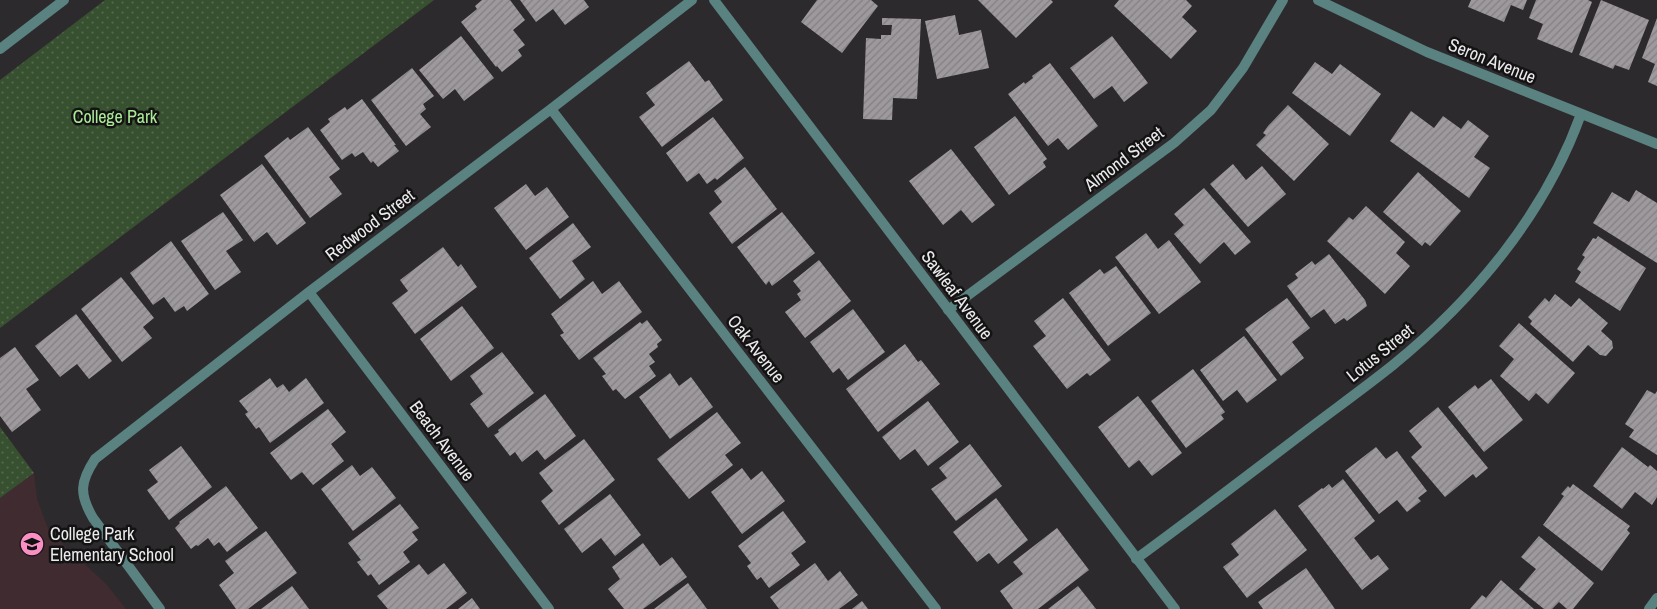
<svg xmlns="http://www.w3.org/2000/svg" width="1657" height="609" font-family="'Archivo Narrow',sans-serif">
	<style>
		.education { fill: #402c30 }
		.park { fill: url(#park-dots) }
		.building { fill: url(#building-hatch) }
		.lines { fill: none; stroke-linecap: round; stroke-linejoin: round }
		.minor { stroke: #598280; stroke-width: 10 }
		.tertiary { stroke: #598280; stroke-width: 10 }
		.labels { text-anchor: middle; stroke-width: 5; stroke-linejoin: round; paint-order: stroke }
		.street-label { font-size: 18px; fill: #eceaec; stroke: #141314 }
		.park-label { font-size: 18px; fill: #aceb96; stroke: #141314 }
		.poi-label { font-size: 18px; fill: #eceaec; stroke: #141314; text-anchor: start }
	</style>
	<defs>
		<pattern id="park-dots" width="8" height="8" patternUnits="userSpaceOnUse" patternTransform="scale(1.25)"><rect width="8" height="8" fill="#37502f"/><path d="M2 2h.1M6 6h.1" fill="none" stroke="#54694d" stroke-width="1.8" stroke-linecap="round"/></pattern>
		<pattern id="building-hatch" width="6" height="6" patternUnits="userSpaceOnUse" patternTransform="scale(1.25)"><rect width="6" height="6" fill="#9d999d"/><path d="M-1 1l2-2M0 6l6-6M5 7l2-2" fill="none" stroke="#838083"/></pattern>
	</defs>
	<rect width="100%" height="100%" fill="#2d2a2d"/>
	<!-- education -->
	<path class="education" d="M34 473 37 499 47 526 55 537 106 584 126 609H0V498Z"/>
	<!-- park -->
	<path class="park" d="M105 0H434L0 328V80Z
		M0 427 34 473 0 498Z"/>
	<!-- building -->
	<path class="building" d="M482 0H510L525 20 513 30 525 45 518 50 522 56 502 72 497 66 496 67 461 22 477 9 475 6Z
		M520 0H584L589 7 565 25 553 9 536 22Z
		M817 0H871L878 6 842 53 801 22Z
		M978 0H1051L1053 2 1016 38Z
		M1119 0H1186L1192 6 1182 17 1197 31 1171 59 1114 6Z
		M1471 0H1527L1523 10 1511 5 1504 22 1468 7Z
		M1536 0H1588L1592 2 1572 53 1537 39 1543 24 1529 18Z
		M1601 0 1649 20 1629 70 1615 65 1613 69 1579 55Z
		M955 15 959 35 981 30 989 68 937 79 925 21Z
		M882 18 921 19 917 99 893 98 892 120 863 119 866 38 881 39V35H891L892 25H882Z
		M1657 18V86L1648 82 1655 64 1642 58Z
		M461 36 494 78 464 101 455 89 443 99 419 70Z
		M1112 36 1148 83 1124 102 1112 86 1094 99 1070 68Z
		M689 61 705 82 709 80 723 100 662 147 639 117 655 105 646 93Z
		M1315 62 1332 74 1340 64 1381 94 1350 136 1292 93Z
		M1050 63 1098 126 1068 150 1058 138 1048 146 1008 94 1024 82 1025 84 1033 78 1032 76Z
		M412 68 434 96 423 104 426 109 420 114 431 127 406 146 371 100Z
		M362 99 396 145H394L399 151 378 167 373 161 371 163 363 152 355 157 352 153 342 160 320 130 330 122 328 119 345 107 347 110Z
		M1288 105 1329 144 1294 181 1256 145 1266 135 1263 133 1268 126Z
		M1411 111 1434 128 1443 116 1461 129 1468 120 1489 136 1474 157 1490 168 1469 198 1390 141Z
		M1015 116 1047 159 1043 162 1046 167 1009 195 974 147Z
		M713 117 744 158 717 180 715 178 707 184 699 173 687 182 666 153Z
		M308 127 340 169 329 177 342 194 310 218 264 156 288 137 290 140Z
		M951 149 995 205 972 223 961 210 943 225 909 181Z
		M262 164 306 223 277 245 267 232 254 242 220 195Z
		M1233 164 1246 180 1262 166 1286 194 1248 227 1210 184Z
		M745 167 777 209 732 244 709 213 722 202 714 191Z
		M1418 172 1461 211 1430 246 1425 242 1422 246 1383 212Z
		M526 184 535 196 547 187 569 217 526 250 494 208Z
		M1204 188 1251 242 1235 255 1224 242 1200 264 1174 234 1184 225 1174 214Z
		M1636 190 1657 203V263L1593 223 1612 192 1629 202Z
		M1366 206 1405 242 1396 253 1410 266 1385 294 1327 241 1349 217 1353 220Z
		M223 212 243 240 226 251 241 272 215 290 181 241Z
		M782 212 815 253 772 286 769 281 766 285 737 247Z
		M573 223 591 247 572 261 585 279 560 299 529 258Z
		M1146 233 1158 249 1169 240 1201 282 1159 314 1115 257Z
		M1598 236 1646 268 1620 311 1575 282 1581 272 1577 269 1585 257 1582 255 1593 238 1596 239Z
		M171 241 209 294 187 311 184 306 175 312 164 297 153 305 130 273Z
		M443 247 458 267 461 264 477 287 415 334 392 303 408 291 400 280Z
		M1329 254 1365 300 1367 306 1347 321 1344 318 1335 324 1324 309 1311 318 1287 286 1298 278 1295 274 1312 261 1315 265Z
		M819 260 851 301 805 338 785 312 801 300 797 294 801 291 793 281Z
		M1116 266 1151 313 1108 346 1069 293 1100 269 1104 274Z
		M121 277 154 318 143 327 152 338 122 362 81 309Z
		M593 281 602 294 619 281 642 312 579 360 560 335 564 333 551 314Z
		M1555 294 1571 307 1579 298 1608 323 1601 331 1612 341 1613 348 1606 356 1600 355 1588 345 1573 362 1530 324 1532 321 1528 317 1545 298 1549 302Z
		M1063 298 1111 360 1090 376 1087 373 1067 389 1033 346 1046 336 1034 321Z
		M1287 298 1310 328 1292 342 1304 358 1281 376 1245 329Z
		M462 306 494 348 451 381 420 339Z
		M853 309 885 352 848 380 839 368 833 373 810 342Z
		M76 314 112 361 89 379 77 364 60 377 35 346Z
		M647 320 662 340 657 344 658 347 649 354 655 362 649 366 656 376 625 399 616 389 613 391 602 376 606 374 593 358 640 322 642 324Z
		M1519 323 1575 373 1548 404 1536 393 1529 401 1500 376 1514 359 1499 346Z
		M1244 336 1277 380 1247 403 1237 390 1223 401 1200 370Z
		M905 344 918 362 921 360 940 384 878 432 846 389Z
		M15 347 39 380 26 389 41 410 12 432 0 416V358Z
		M502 352 534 393 488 428 470 404 483 394 470 376Z
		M1193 369 1225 412 1221 415 1224 419 1186 448 1151 401Z
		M670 373 679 386 691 377 713 407 670 439 639 397Z
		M270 378 277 388 283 384 289 392 306 378 324 403 270 443 259 427 256 429 245 414 248 412 239 401Z
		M1491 379 1523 420 1484 452 1448 407 1475 385 1478 389Z
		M1647 390 1655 394 1657 391V455L1629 437 1634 430 1625 424Z
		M545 394 576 436 545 460 537 450 522 462 515 452 510 456 494 435 499 432 498 430Z
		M1138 396 1182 453 1152 476 1139 460 1129 468 1098 427Z
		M928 401 959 442 928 466 915 449 900 460 882 437Z
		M1438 407 1488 468 1476 478 1473 474 1445 497 1411 457 1422 447 1409 431Z
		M328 409 346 432 331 444 344 461 313 485 302 472 291 480 270 453Z
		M717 412 741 443 725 455 733 465 689 499 657 459Z
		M584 439 615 480 559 525 541 501 553 491 539 473Z
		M970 444 1002 486 956 521 931 489 947 478 939 468Z
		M181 446 212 487 169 520 147 490 158 482 149 470Z
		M1376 447 1386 459 1397 451 1427 491 1418 498 1421 501 1407 512 1397 500 1379 514 1345 471Z
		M1622 447 1648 467 1650 465 1657 471V497L1652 505 1635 492 1622 509 1593 486Z
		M352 465 360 476 372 467 396 498 353 531 321 489Z
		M742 468 751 480 762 471 785 501 742 534 711 492Z
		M1343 479 1375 521 1354 538 1371 560 1378 555 1389 569 1362 590 1298 506 1322 488 1323 489 1329 484 1332 488Z
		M1573 484 1630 526 1627 530 1630 533 1602 571 1543 525 1564 496 1561 494 1568 486 1570 488Z
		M226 486 258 528 227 552 219 542 214 546 208 538 198 546 196 545 191 549 175 528 180 523 179 522Z
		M610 494 641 535 615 556 601 538 582 553 564 529Z
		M996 498 1028 540 998 564 989 553 977 562 953 532Z
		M400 504 419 528 412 532 418 540 403 552 410 562 379 585 371 574 368 576 357 562 361 560 348 543Z
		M1275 509 1307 550 1247 598 1223 567 1239 555 1231 544Z
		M783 511 806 542 791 553 800 565 769 588 761 577 757 580 747 566 751 563 738 546Z
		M1057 528 1089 570 1038 609H1013L1000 591 1023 574 1013 562Z
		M266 531 297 573 248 609H236L219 585 234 573 225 561Z
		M1539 536 1594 583 1573 609H1567L1559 602 1552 609H1544L1519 589 1536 569 1521 557Z
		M643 543 660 566 672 557 687 577 643 609H624L608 589 620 579 612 567Z
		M444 563 467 593 446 609H388L377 596 419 564 428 575Z
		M815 563 828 581 840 571 858 595 839 609H779L770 597Z
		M1306 568 1335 609H1263L1258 602Z
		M1501 580 1534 609H1470L1482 595 1486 598Z
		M688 583 707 609H654Z
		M292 586 309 609H261Z
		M1078 586 1096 609H1048Z
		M472 598 480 609H458Z
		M862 601 868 609H852Z"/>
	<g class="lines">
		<!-- minor -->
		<path class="minor" d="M1318 0 1427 52 1657 144
			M551 109 936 609
			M309 292 549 609
			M948 310 1174 143 1211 110 1243 68 1283 0
			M1136 559C1192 518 1247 476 1302 434 1332 411 1363 389 1393 365 1474 299 1545 214 1581 114
			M160 609 93 518C79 494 80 482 95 459L309 292 551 109 692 0
			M1649 609 1657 598"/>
		<!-- tertiary -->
		<path class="tertiary" d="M714 0 1175 609
			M0 49 64 0"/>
	</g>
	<!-- icons -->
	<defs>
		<g id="school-disc" transform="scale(1.25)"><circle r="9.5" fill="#fb8fc3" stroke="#141314"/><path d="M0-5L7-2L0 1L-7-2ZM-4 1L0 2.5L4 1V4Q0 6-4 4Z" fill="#111"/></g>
	</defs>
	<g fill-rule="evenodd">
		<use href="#school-disc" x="32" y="544"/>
	</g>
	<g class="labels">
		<!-- street labels -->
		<g class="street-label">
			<text transform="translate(1492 61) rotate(22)" y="6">Seron Avenue</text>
			<text transform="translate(1124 159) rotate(-37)" y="6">Almond Street</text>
			<text transform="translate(370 225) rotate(-37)" y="6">Redwood Street</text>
			<text transform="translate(957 295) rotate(53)" y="6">Sawleaf Avenue</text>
			<text transform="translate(756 349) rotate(52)" y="6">Oak Avenue</text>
			<text transform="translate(1380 353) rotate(-39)" y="6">Lotus Street</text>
			<text transform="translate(442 441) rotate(53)" y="6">Beach Avenue</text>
		</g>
		<!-- park labels -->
		<g class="park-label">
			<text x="115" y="123">College Park</text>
		</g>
		<!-- poi labels -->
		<g class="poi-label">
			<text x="50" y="540">College Park<tspan x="50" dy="21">Elementary School</tspan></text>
		</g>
	</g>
</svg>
